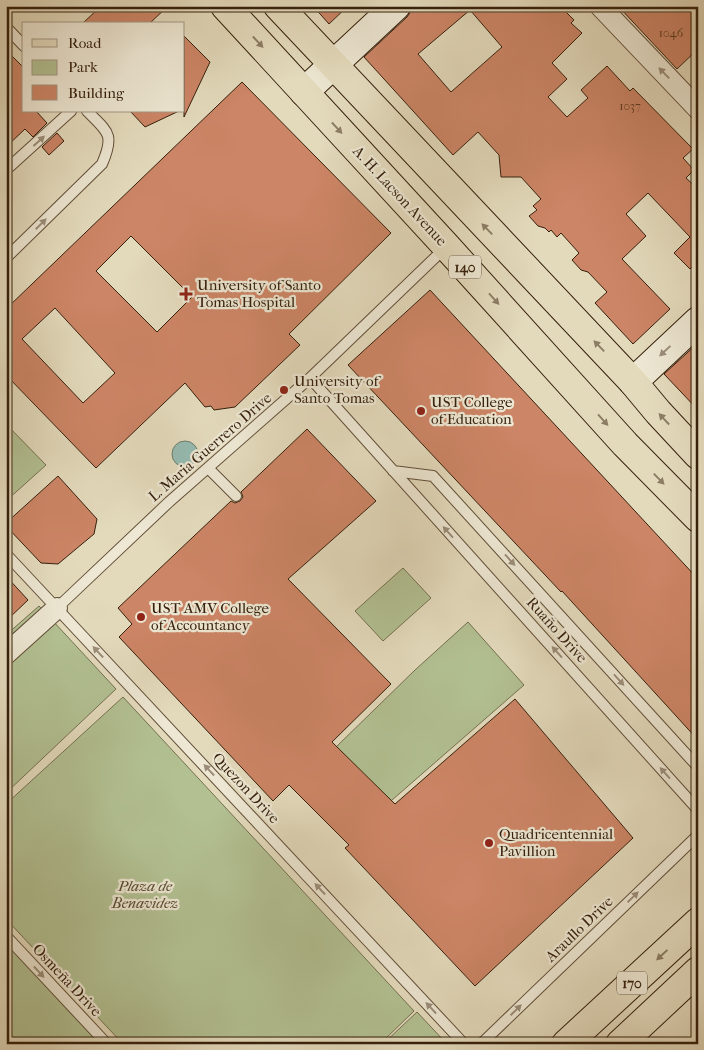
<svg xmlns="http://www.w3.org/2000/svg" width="704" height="1050" font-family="'IM FELL French Canon',serif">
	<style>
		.green { fill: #b2c092; stroke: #74704f }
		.water { fill: #95bbb1; stroke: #6f7d6f }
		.building { fill: #cc8566; stroke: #36200c; fill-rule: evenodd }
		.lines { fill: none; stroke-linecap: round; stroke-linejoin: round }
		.lane-casing { stroke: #614e38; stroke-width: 12 }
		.street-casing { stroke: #614e38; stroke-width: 22 }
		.secondary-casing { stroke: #36200c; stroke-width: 30 }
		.primary-casing { stroke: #36200c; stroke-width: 30 }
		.lane { stroke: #ede7d3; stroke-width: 10 }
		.street { stroke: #ede7d3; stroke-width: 20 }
		.secondary { stroke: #ede7d3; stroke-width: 28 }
		.primary { stroke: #e3dabc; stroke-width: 28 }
		.oneway { fill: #8c7d64 }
		.oneway2 { fill: #9b8d79 }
		.poi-dot { fill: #8f2418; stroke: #ede7d3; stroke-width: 2 }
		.labels { text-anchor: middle; stroke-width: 4.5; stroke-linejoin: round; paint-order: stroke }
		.number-label { font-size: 12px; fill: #5c3922 }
		.shield { fill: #ede7d3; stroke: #6d5c48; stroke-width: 1 }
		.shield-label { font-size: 14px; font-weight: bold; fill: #36200c }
		.street-label { font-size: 15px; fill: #36200c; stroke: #ede7d3 }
		.poi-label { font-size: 15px; fill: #36200c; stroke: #ede7d3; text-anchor: start }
		.park-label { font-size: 15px; font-style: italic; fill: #55482e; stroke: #ede7d3 }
	</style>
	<rect width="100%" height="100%" fill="#e3dabc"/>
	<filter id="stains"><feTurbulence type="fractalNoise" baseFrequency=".004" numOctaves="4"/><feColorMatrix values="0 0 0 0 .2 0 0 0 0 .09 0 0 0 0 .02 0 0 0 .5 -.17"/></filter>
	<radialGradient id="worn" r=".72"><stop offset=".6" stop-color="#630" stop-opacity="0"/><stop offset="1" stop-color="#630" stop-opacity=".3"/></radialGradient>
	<!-- green -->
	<path class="green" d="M6 424 46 465 6 501Z
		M403 568 431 598 383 641 355 611Z
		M39 606 116 689 6 793V635Z
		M468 622 524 685 345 841 293 789 415 670Z
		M123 697 414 1011 380 1044H123L6 919V804Z
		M6 938 103 1044H6Z
		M417 1012 447 1044H383Z"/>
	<!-- water -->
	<path class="water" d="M172 454a13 13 0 1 1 26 0a13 13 0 1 1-26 0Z"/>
	<!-- building -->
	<path class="building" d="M101 6H168L149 24H82Z
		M313 6H348L329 24Z
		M411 6H560L574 20 571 23 582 33 552 63 567 79 548 97 567 117 588 98 581 90 607 66 630 91 633 88 693 149 683 158 694 170 686 178 698 189V261L690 269 674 253 690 237 648 193 626 214 646 236 622 259 670 309 633 344 595 303 607 292 588 272 581 270 572 260 579 253 561 233 557 237 551 230 549 232 545 228 538 226 529 216 537 210 533 206 541 199 521 177H501L499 155 478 132 453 155 364 57 407 17 411 11ZM470 10 502 47 451 92 418 54Z
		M618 6H698V49L677 69Z
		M184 36 210 62 184 117Z
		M6 50 24 68V111H36L47 123 33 137 25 129 6 147Z
		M242 82 391 233 289 334 300 345 235 407 214 410 211 406 205 407 185 383 96 468 6 375V309ZM131 236 192 297 157 332 96 271ZM55 308 115 373 83 403 22 339Z
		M130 111H179L145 127Z
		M57 133 64 141 49 155 42 147Z
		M430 290 698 579V740L562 591 561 592 348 365Z
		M698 343V410L664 374Z
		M307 429 376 501 288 579 391 684 332 742 395 804 515 699 633 838 475 986 345 848 349 845 289 785 273 801 119 637 132 624 118 608 231 501 235 503 240 501 243 497 241 492Z
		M58 476 97 519 94 534 58 564 41 563 6 526V523Z
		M6 576 28 600 6 621Z"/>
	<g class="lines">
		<!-- lane casing -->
		<g class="lane-casing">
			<path id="lane" d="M6 27 24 46
				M6 170 71 111
				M6 258 102 164C115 134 108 132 87 111
				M310 378 698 810
				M208 468 236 496
				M393 471 433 476 698 767
				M6 554 464 1044
				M57 608 169 502 310 378 445 248
				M6 936 107 1044
				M481 1044 698 835"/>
		</g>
		<!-- street casing -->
		<g class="street-casing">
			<path id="street" d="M600 6 698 109
				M6 654 57 608"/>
		</g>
		<!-- secondary casing -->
		<g class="secondary-casing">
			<path id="secondary" d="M304 92 396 6
				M633 382 698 321"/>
		</g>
		<!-- primary casing -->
		<g class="primary-casing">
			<path id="primary" d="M225 6 447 247 625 444 698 518
				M278 6 633 382 658 412 698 455
				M566 1044 698 922
				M620 1044 698 971"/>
		</g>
		<!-- lane -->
		<use href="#lane" class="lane"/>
		<!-- street -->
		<use href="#street" class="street"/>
		<!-- secondary -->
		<use href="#secondary" class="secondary"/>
		<!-- primary -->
		<use href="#primary" class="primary"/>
	</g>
	<!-- one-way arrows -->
	<defs><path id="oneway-solid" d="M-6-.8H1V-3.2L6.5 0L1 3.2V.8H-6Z" transform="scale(1.25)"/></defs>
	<g class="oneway">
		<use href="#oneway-solid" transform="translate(258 42) rotate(47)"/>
		<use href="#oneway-solid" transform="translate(337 128) rotate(47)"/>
		<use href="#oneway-solid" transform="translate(487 229) rotate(-134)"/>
		<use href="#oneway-solid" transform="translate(494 299) rotate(48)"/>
		<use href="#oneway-solid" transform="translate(599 346) rotate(-134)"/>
		<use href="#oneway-solid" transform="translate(664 419) rotate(-133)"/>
		<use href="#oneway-solid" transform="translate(603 420) rotate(48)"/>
		<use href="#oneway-solid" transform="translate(659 479) rotate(46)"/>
		<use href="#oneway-solid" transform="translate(662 955) rotate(137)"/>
	</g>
	<g class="oneway2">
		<use href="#oneway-solid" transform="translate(664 73) rotate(-134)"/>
		<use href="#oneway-solid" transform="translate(39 141) rotate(-42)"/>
		<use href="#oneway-solid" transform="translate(41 224) rotate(-45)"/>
		<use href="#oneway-solid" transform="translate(665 351) rotate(137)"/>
		<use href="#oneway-solid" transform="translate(448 532) rotate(-132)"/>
		<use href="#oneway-solid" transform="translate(510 560) rotate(48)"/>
		<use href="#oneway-solid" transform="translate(98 652) rotate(-133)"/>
		<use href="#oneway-solid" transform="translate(557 652) rotate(-132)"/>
		<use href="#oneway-solid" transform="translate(619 680) rotate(48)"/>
		<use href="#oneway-solid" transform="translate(209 770) rotate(-133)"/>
		<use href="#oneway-solid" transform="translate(665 773) rotate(-132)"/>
		<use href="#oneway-solid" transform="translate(320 889) rotate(-133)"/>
		<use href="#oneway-solid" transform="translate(633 897) rotate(-44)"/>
		<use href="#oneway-solid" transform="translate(39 972) rotate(47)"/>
		<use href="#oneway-solid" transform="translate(431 1008) rotate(-133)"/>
		<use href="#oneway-solid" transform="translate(516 1010) rotate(-44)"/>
	</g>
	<!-- markers -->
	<g class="poi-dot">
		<path d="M183.5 286.5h5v5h5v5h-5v5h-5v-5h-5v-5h5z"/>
		<circle cx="284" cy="390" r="5"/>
		<circle cx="421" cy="411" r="5"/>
		<circle cx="141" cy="617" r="5"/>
		<circle cx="489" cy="843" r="5"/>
	</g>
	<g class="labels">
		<!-- number labels -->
		<g class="number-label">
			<text x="671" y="37">1046</text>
			<text x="630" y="110">1037</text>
		</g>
		<!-- shield labels -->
		<g class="shield">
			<rect x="449" y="255.5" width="32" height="23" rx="4"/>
			<rect x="617" y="971.5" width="30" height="23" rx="4"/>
		</g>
		<g class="shield-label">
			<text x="465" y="272">140</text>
			<text x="632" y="988">170</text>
		</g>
		<!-- street labels -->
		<g class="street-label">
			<text transform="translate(400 196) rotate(47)" y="5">A. H. Lacson Avenue</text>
			<text transform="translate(210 447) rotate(-41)" y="5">L. Maria Guerrero Drive</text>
			<text transform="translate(557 630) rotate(48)" y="5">Ruaño Drive</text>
			<text transform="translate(246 788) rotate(47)" y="5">Quezon Drive</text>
			<text transform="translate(579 929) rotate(-44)" y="5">Araullo Drive</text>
			<text transform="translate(67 980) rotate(47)" y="5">Osmeña Drive</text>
		</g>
		<!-- poi labels -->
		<g class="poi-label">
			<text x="197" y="290">University of Santo<tspan x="197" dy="17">Tomas Hospital</tspan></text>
			<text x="294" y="386">University of<tspan x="294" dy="17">Santo Tomas</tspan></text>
			<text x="431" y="407">UST College<tspan x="431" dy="17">of Education</tspan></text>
			<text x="151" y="613">UST AMV College<tspan x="151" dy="17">of Accountancy</tspan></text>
			<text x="499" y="839">Quadricentennial<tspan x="499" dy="17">Pavillion</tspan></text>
		</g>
		<!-- park labels -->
		<g class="park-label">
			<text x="145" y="891">Plaza de<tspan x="145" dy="17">Benavidez</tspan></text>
		</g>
	</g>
	<!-- margin -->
	<rect width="704" height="1050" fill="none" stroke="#e3dabc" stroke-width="25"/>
	<rect x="8" y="8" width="689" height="1035" fill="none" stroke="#36200c" stroke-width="2.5"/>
	<rect x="12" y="12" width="679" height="1025" fill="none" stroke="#36200c"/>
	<!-- legend -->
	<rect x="22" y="22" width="162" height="90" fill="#ede7d3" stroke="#a49783"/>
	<rect x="32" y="39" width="25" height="8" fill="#e3dabc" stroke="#a49783"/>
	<text x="68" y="48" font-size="15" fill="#36200c">Road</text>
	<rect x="32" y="60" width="25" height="15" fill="#b2c092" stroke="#a49783"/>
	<text x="68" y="72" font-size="15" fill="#36200c">Park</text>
	<rect x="32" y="85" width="25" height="15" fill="#cc8566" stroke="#a49783"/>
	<text x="68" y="98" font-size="15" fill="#36200c">Building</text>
	<rect width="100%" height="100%" filter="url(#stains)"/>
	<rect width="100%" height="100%" fill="url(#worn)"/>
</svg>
